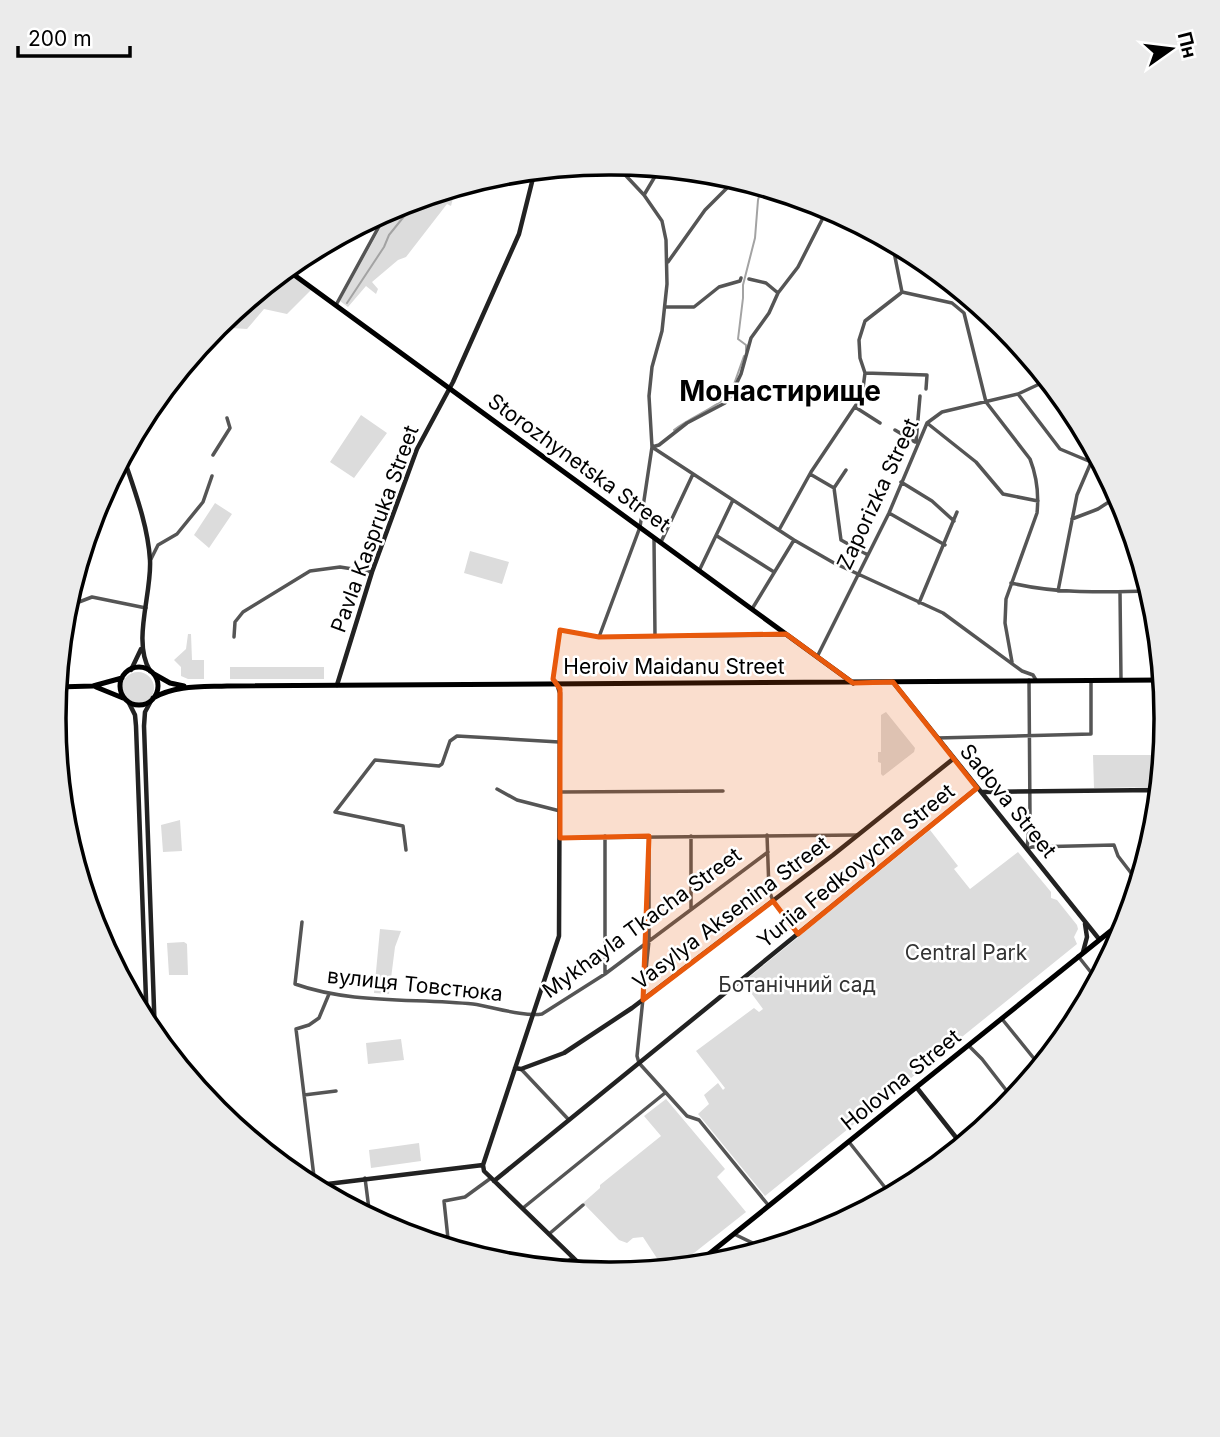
<svg xmlns="http://www.w3.org/2000/svg" width="1220" height="1437" font-family="Inter,sans-serif">
	<style>
		.green { fill: #dcdcdc }
		.lines { fill: none; stroke-linecap: round; stroke-linejoin: round }
		.stream { stroke: #a3a3a3; stroke-width: 2 }
		.street { stroke: #555; stroke-width: 3.5 }
		.secondary { stroke: #222; stroke-width: 4.5 }
		.primary { stroke: #000; stroke-width: 5 }
		.marked { fill: #e8590c; fill-opacity: 0.2; stroke: #e8590c; stroke-width: 5; stroke-linejoin: round }
		.labels { text-anchor: middle; stroke-width: 5; stroke-linejoin: round; paint-order: stroke }
		.street-label { font-size: 21px; fill: #000; stroke: #fff }
		.park-label { font-size: 21px; fill: #333; stroke: #fff }
		.district-label { font-size: 28px; font-weight: bold; fill: #000; stroke: #fff }
		.rim { fill: none; stroke: #000; stroke-width: 3.5 }
	</style>
	<rect width="100%" height="100%" fill="#fff"/>
	<!-- green -->
	<path class="green" d="M456 187 451 206 447 204 406 257 398 260 372 282 378 289 376 294 366 286 348 307 340 301 391 209Z
		M285 270 312 289 287 314 264 309 247 329 216 327 252 297 264 294 269 283Z
		M361 415 387 433 354 478 330 462Z
		M215 503 232 514 209 548 194 535Z
		M470 551 509 562 502 584 464 573Z
		M188 634H191L192 660H204V679H188L181 676V667L174 660 186 649Z
		M230 667H324V679H230Z
		M122 688a16 16 0 1 1 32 0a16 16 0 1 1-32 0Z
		M886 712 915 748 914 752 883 776 881 774V763L878 762V752H881V715Z
		M1093 755H1153L1154 787 1094 788Z
		M180 820 182 851 163 852 161 825Z
		M930 830 958 866 954 869 970 889 1018 852 1051 892V898L1057 900 1077 925 1078 929 1074 937 1077 944 765 1196 698 1114 709 1104 704 1095 718 1083 723 1090 725 1088 696 1051 754 1008 759 1012 763 1009 743 982Z
		M380 929 401 931 395 947 389 994 374 993Z
		M184 942 187 944 188 975H169L167 943Z
		M401 1039 404 1060 368 1064 366 1043Z
		M666 1099 725 1169 717 1177 746 1212 675 1268 664 1269 643 1237 633 1238 627 1243 619 1240 583 1203 600 1188V1185L661 1136 644 1116Z
		M419 1143 421 1161 371 1168 369 1150Z"/>
	<g class="lines">
		<!-- stream -->
		<path class="stream" d="M347 303 384 247 389 235 418 199
			M746 351V345L738 339 743 298V285L755 238 758 200 762 186
			M733 387 744 356
			M674 430C691 417 714 409 729 395"/>
		<!-- street -->
		<path class="street" d="M644 195 660 168
			M892 242 902 292 952 303 964 313 986 402 1030 459C1037 477 1039 494 1037 513L1006 599 1005 623 1012 662
			M668 262 705 210 735 180H739
			M749 279 766 283 778 293
			M336 305 388 210
			M665 307H694L719 287 740 281 741 278
			M865 373 927 375 926 389
			M1018 394 1060 449 1091 462
			M855 407 880 423
			M927 423 976 462 1003 494 1038 501
			M895 430 915 442
			M916 442 920 396
			M652 447 794 540 834 563 943 613 1022 671 1033 675 1036 680
			M652 447 659 445 687 423 725 403 730 397 741 374 751 338 769 313 778 293 798 267 828 208
			M213 455 230 428 227 418
			M846 470 834 488 841 540 868 555
			M810 474 834 488
			M901 482 932 501 954 521
			M889 513 945 545
			M1072 519 1098 509 1118 496
			M779 530 811 472 862 396 865 373 860 358 859 340 865 321 901 293
			M717 536 774 572
			M654 539 655 636
			M661 542 693 474
			M151 559 158 545 177 534 203 502 212 476
			M699 571 733 500
			M1011 583C1057 594 1102 592 1149 591
			M1058 591 1077 495 1095 453
			M1120 592 1121 680
			M919 603 957 512
			M66 607 92 597 146 608
			M752 609 794 540
			M234 637 235 622 243 612 310 571 340 567 372 572
			M599 637 640 527 652 447 649 396 652 367 662 331 667 284 666 240 662 221 644 195 614 163
			M817 657 889 513 927 423 942 412 1018 394 1048 380
			M1029 680 1030 817 1027 849 1032 847 1114 845 1118 856 1138 882
			M1156 680V790
			M557 683 553 679 560 630 599 637 784 635
			M1156 735H1164
			M937 738 1091 734V681
			M497 789 517 800 560 811
			M560 792 723 791
			M767 835 769 890 773 901 798 934
			M605 836V974
			M649 836V941L637 1056 639 1063 687 1116 699 1120 769 1206
			M560 838 858 835
			M406 850 403 826 335 812 375 760 439 766 442 764 450 741 457 736 559 742
			M691 909V836
			M302 922 295 984C351 1004 414 998 473 1004 493 1007 524 1017 542 1014L605 974 768 852
			M1078 956 1097 980
			M1002 1019 1040 1066
			M969 1046 982 1059 1013 1099
			M521 1069 569 1120
			M304 1095 336 1091
			M849 1142 891 1195
			M365 1178 370 1217
			M315 1185 296 1029 309 1025 319 1018 329 994
			M523 1208 665 1093
			M549 1234 583 1205
			M734 1234 765 1249
			M449 1248 444 1201 465 1197 491 1178
			M558 1269 573 1257"/>
		<!-- secondary -->
		<path class="secondary" d="M123 456C134 489 148 525 150 560 152 594 132 641 150 671
			M131 670 141 649
			M893 682 1099 939
			M557 683 560 693 559 936 483 1165 484 1171 588 1272
			M337 685 372 572 417 449 453 382 519 234 535 170
			M151 701 145 712 144 726 155 1036
			M129 703 135 715 136 726 147 1026
			M982 792 1156 790 1158 793
			M1083 952 1087 937 1085 924
			M515 1068 521 1069 564 1053 632 1008 833 855 953 759
			M917 1088 962 1145
			M494 1181 977 788
			M311 1186 483 1165"/>
		<!-- primary -->
		<path class="primary" d="M286 269 853 683
			M120 686a19 19 0 1 1 38 0a19 19 0 1 1-38 0Z
			M154 674 170 683 184 686
			M57 687 93 686 122 678
			M96 687 123 698
			M153 698C176 685 201 687 227 686L1162 680
			M694 1266 1128 917"/>
	</g>
	<!-- marked area -->
	<path class="marked" d="M560 630 599 637 786 634 853 683 893 682 977 788 798 934 773 901 643 1000 649 836 560 838V689L553 679Z"/>
	<g class="labels">
		<!-- street labels -->
		<g class="street-label">
			<text transform="translate(579 463) rotate(36)" y="7">Storozhynetska Street</text>
			<text transform="translate(878 494) rotate(-65)" y="7">Zaporizka Street</text>
			<text transform="translate(375 529) rotate(-70)" y="7">Pavla Kaspruka Street</text>
			<text x="674" y="674">Heroiv Maidanu Street</text>
			<text transform="translate(1008 801) rotate(51)" y="7">Sadova Street</text>
			<text transform="translate(856 866) rotate(-39)" y="7">Yuriia Fedkovycha Street</text>
			<text transform="translate(731 913) rotate(-37)" y="7">Vasylya Aksenina Street</text>
			<text transform="translate(642 923) rotate(-36)" y="7">Mykhayla Tkacha Street</text>
			<text transform="translate(415 985) rotate(6)" y="7">вулиця Товстюка</text>
			<text transform="translate(901 1080) rotate(-39)" y="7">Holovna Street</text>
		</g>
		<!-- park labels -->
		<g class="park-label">
			<text x="966" y="960">Central Park</text>
			<text x="797" y="992">Ботанічний сад</text>
		</g>
		<!-- district labels -->
		<g class="district-label">
			<text x="780" y="401">Монастирище</text>
		</g>
	</g>
	<!-- crop -->
	<path d="M0 0H1220V1437H0ZM609 175H611A543 543 0 0 1 1154 718V719A543 543 0 0 1 611 1262H609A543 543 0 0 1 66 719V718A543 543 0 0 1 609 175Z" fill="#ebebeb" fill-rule="evenodd"/>
	<path class="rim" d="M609 175H611A543 543 0 0 1 1154 718V719A543 543 0 0 1 611 1262H609A543 543 0 0 1 66 719V718A543 543 0 0 1 609 175Z"/>
	<!-- north arrow -->
	<g transform="translate(1171 49) rotate(76)" stroke="#ffffff" stroke-width="5" paint-order="stroke">
	<path d="M0-5L12 26L0 18L-12 26Z" fill="#000000"/>
	<text y="-10" font-size="19" font-weight="bold" text-anchor="middle" fill="#000000">Пн</text>
	</g>
	<!-- scale -->
	<path d="M18 46v10h112v-10" fill="none" stroke="#000000" stroke-width="3.5"/>
	<text x="28" y="46" font-size="21" fill="#000000" stroke="#ffffff" stroke-width="5" paint-order="stroke">200 m</text>
</svg>
